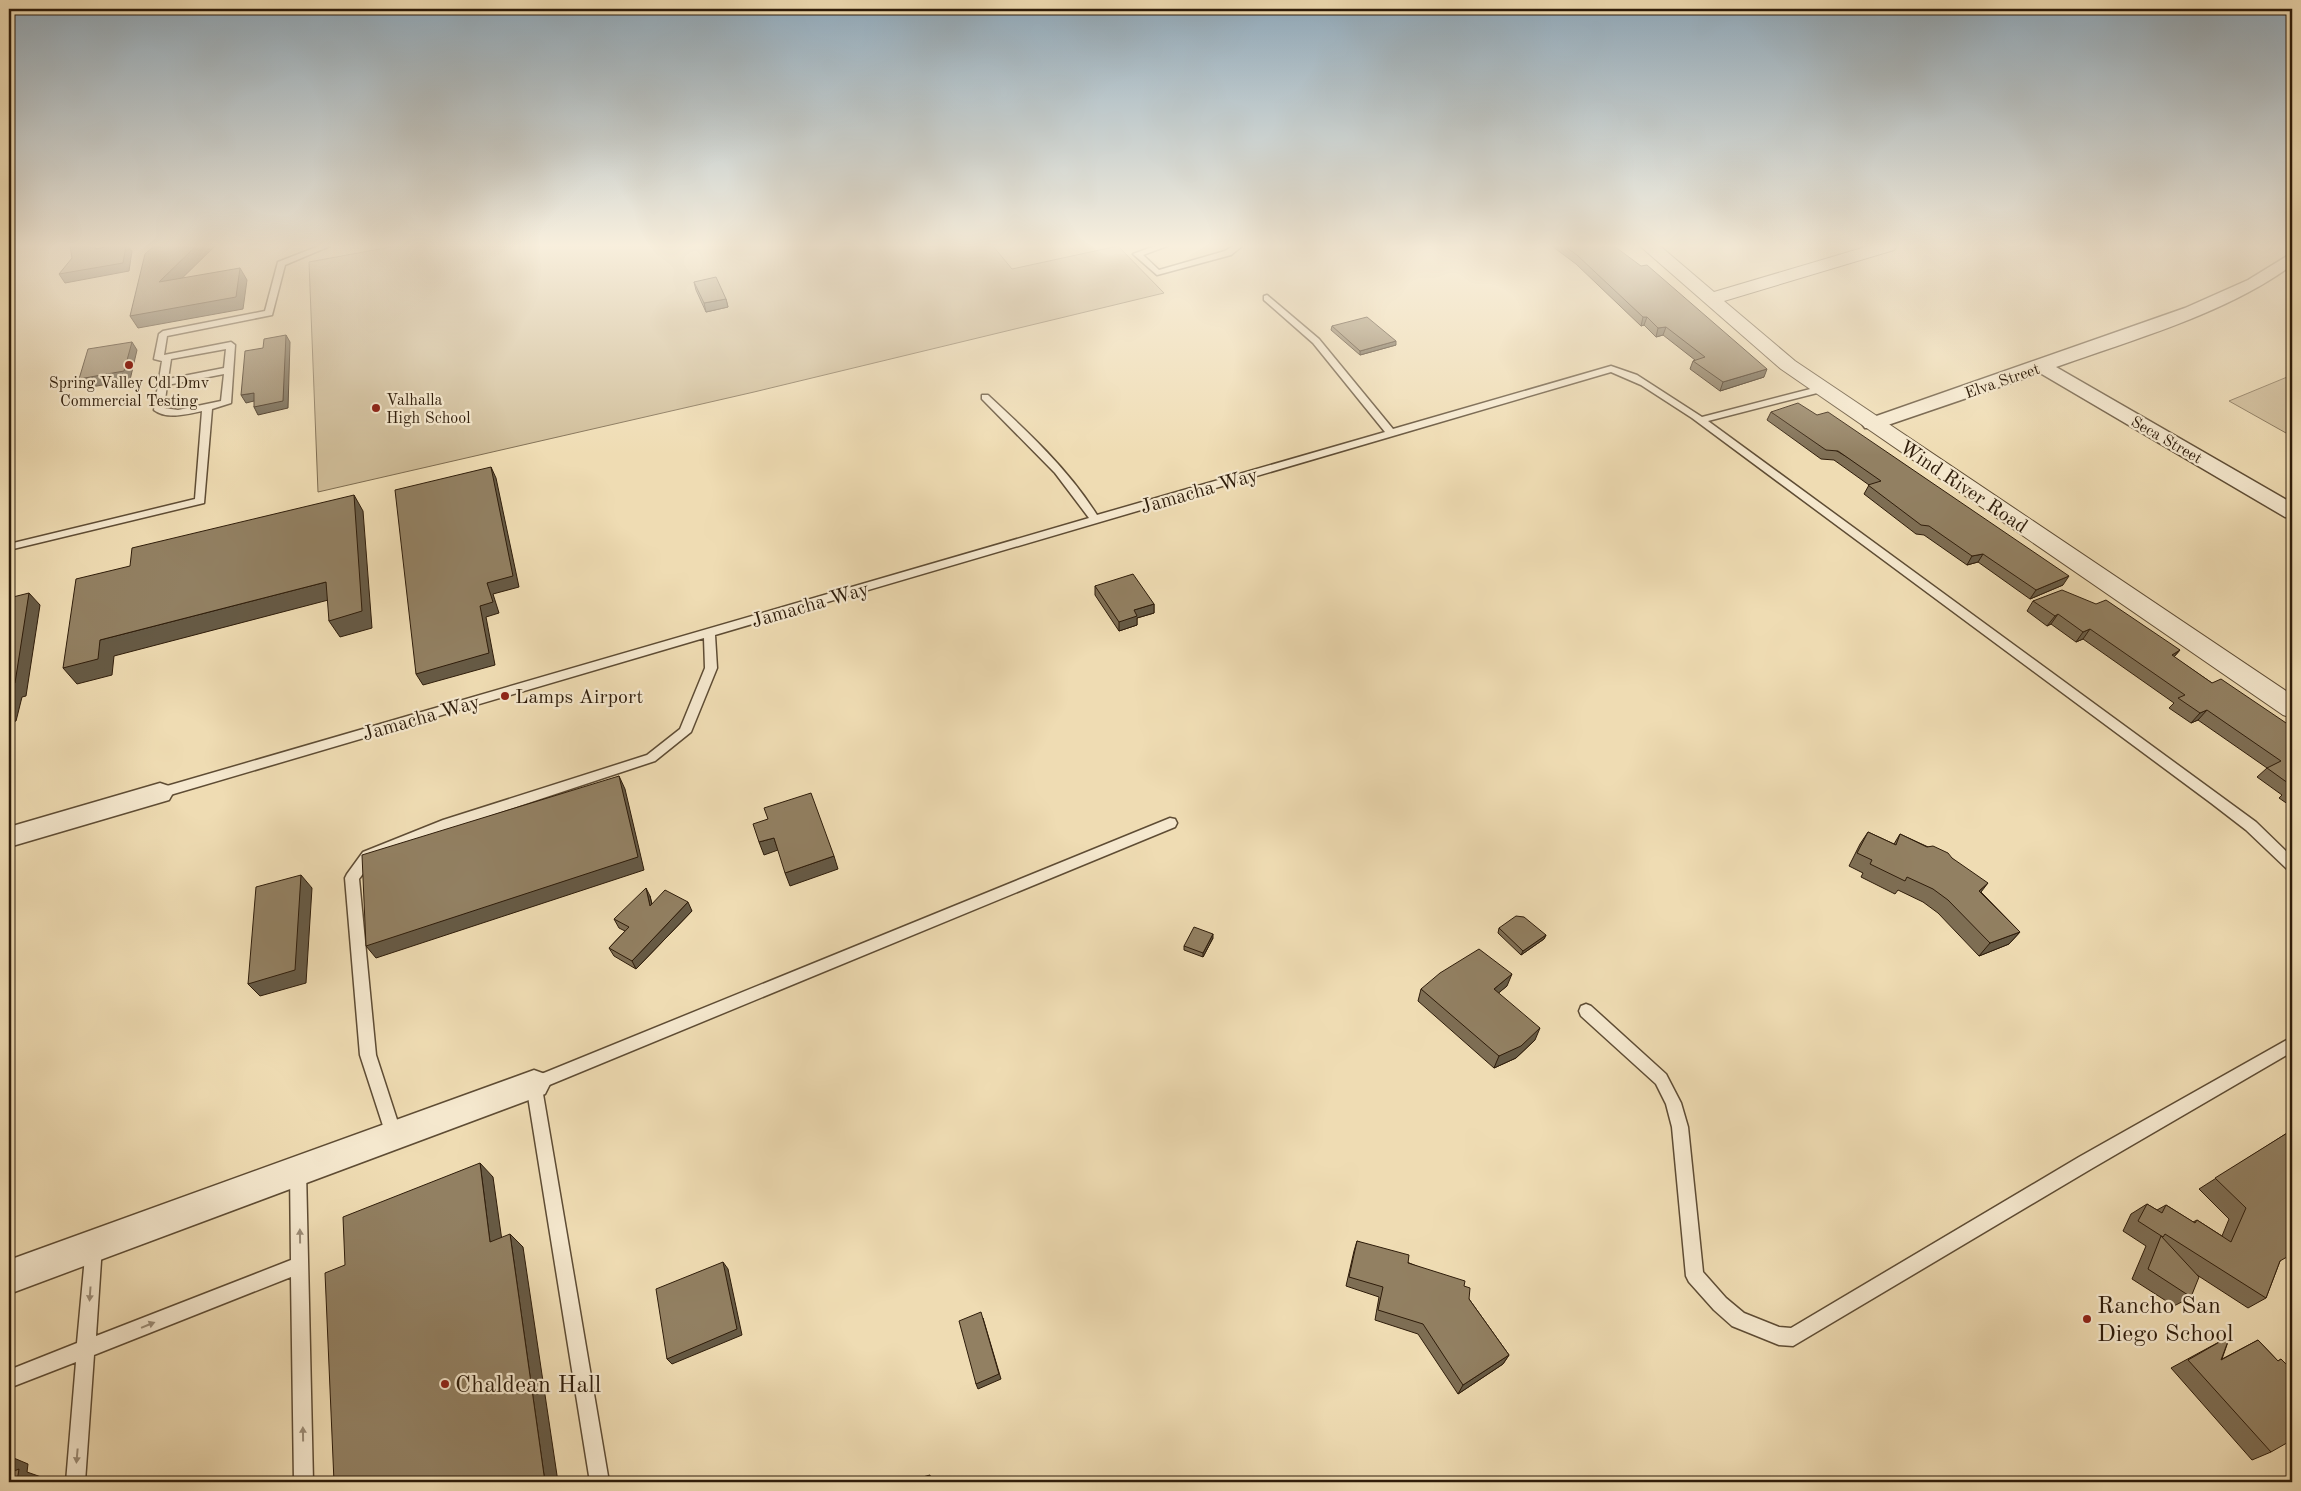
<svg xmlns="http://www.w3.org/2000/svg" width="2301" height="1491" font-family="'Old Standard TT',serif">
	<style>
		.green { fill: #cebb96; stroke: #7e6c50 }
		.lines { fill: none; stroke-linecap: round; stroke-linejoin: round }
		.service-casing { stroke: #5e4c34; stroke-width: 3 }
		.minor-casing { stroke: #5e4c34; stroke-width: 3 }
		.tertiary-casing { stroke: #5e4c34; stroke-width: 2 }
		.service { fill: #f5e8ce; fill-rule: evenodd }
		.minor { fill: #f5e8ce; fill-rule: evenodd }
		.tertiary { fill: #f5e8ce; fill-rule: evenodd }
		.wall { fill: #7e6e54; stroke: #2e1c0a }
		.shaded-wall { fill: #665a45; stroke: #2e1c0a }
		.building { fill: #928062; stroke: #2e1c0a }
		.oneway { fill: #9b8c76 }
		.poi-dot { fill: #8f2418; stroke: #f5e8ce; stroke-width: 2 }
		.labels { text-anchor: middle; stroke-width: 4.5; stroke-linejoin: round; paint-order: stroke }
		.far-street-label { font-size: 16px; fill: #2e1c0a; stroke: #f5e8ce }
		.far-poi-label { font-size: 16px; fill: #2e1c0a; stroke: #f5e8ce }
		.street-label { font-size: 20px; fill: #2e1c0a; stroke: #f5e8ce }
		.poi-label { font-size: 20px; fill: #2e1c0a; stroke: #f5e8ce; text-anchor: start }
		.near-poi-label { font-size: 24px; fill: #2e1c0a; stroke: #f5e8ce; text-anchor: start }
	</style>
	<rect width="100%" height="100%" fill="#efdcb3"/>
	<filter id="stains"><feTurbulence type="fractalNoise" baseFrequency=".004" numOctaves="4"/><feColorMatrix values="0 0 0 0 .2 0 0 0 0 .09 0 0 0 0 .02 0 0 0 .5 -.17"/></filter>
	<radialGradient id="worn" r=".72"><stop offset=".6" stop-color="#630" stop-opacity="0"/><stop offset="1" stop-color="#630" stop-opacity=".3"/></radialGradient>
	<!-- green -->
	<path class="green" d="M396 246H993L1012 269 1118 246 1164 293 754 392 318 492 309 262Z
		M2292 375V432L2286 433 2229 401Z"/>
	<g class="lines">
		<!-- service casing -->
		<g class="service-casing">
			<path id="service" d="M319 246H330L285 265 272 315 167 336 164 355 231 342 235 345 231 403 212 409 204 503 9 550V544L195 499 202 411C188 414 167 420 154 410L162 361 154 359 159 334 163 331 265 311 278 262ZM226 349 224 368 168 379 171 359ZM224 374 221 401 178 410 164 408 167 385Z
				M1155 246H1167L1143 255 1159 270 1225 251 1233 246H1242L1231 255 1157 275 1133 254Z
				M1267 295 1319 339 1393 429 1611 366 1637 375 1702 417 1822 386 1825 387V391L1708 421 2256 822 2292 857V870L2287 869 2246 830 2211 803 1692 418 1641 385 1611 372 715 635 717 668 691 732 655 761 453 828 373 860 359 879 376 1055 402 1135 400 1140 394 1143 388 1140 386 1135 360 1055 345 878 347 874 363 852 443 820 647 755 680 729 705 668 704 638 160 798 155 797 154 793 155 789 160 788 1089 518 1055 473 982 399V395H988C1028 432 1068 469 1097 515L1385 432 1313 343 1264 300V296Z
				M1170 818 1175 819 1177 823 1175 827 542 1088 609 1482H590L526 1084 529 1079Z
				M1586 1004 1591 1006 1666 1074 1681 1103 1688 1127 1703 1272 1726 1298 1744 1313 1779 1327 1791 1328 2079 1157 2292 1037V1052L2091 1169 1793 1346 1779 1345 1732 1326 1714 1310 1689 1282 1686 1276 1672 1127 1666 1104 1656 1084 1581 1016 1579 1011 1581 1006Z
				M298 1162 304 1164 306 1170 313 1482H294L291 1277 94 1355 85 1482H66L76 1362 9 1388V1370L77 1343 86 1246 88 1240 94 1238 100 1240 102 1246 96 1336 291 1260 290 1170 292 1164Z"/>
		</g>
		<!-- minor casing -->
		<g class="minor-casing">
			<path id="minor" d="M2292 253V265C2225 314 2134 339 2056 367L2292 503V518L2285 517 2040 373 1879 428H1865L1862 424 1865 420 2185 308 2248 280Z
				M160 783 169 786 173 793 169 800 9 847V827Z
				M534 1070 545 1074 550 1084 545 1094 9 1294V1260Z"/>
		</g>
		<!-- tertiary casing -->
		<g class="tertiary-casing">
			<path id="tertiary" d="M1640 246H1660L1714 292 1869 246H1897L1894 250 1724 301 1795 361 2292 695V718L2283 715 1781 369Z"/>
		</g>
		<!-- service -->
		<use href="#service" class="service"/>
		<!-- minor -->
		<use href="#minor" class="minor"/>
		<!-- tertiary -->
		<use href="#tertiary" class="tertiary"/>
	</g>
	<!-- wall -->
	<path class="wall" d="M1552 246H1614L1764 377 1720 391 1690 369 1693 361 1695 360 1663 335 1656 337 1644 325 1641 326 1576 264Z
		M694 282 726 299 728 307 706 312 696 290Z
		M1332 326 1396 345 1360 355 1331 330Z
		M1771 412 2063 585 2030 599 1978 562 1967 565 1924 535 1916 534 1864 494 1869 485 1834 460 1821 459 1767 420Z
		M1095 586 1154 604V613L1137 618V625L1119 631 1095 595Z
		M2033 601 2180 650 2174 657 2212 683 2292 727V807L2279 798 2282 795 2257 777 2267 768 2198 720 2191 723 2169 708 2174 703 2083 639 2076 642 2051 624 2047 626 2027 611Z
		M1868 832 1894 844 1900 834 1952 858 1981 892 2020 932 2009 944 1979 956 1938 913 1923 902 1898 890 1895 894 1861 877 1863 873 1849 866 1860 844Z
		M650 896 652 904 692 911 636 969 614 956 609 948 625 931 619 928 614 919Z
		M1499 928 1546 935 1544 939 1521 955 1498 933Z
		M1213 938 1203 957 1184 950V946Z
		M1507 986 1498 993 1535 1040 1516 1058 1494 1068 1418 1001 1421 989Z
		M2292 1130 2280 1261 2266 1298 2248 1308 2197 1275 2191 1297 2174 1306 2132 1279 2146 1246 2123 1231 2131 1214 2147 1204 2157 1210 2166 1205 2193 1222 2197 1220 2222 1236 2229 1219 2199 1189Z
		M1357 1241 1464 1286 1469 1299 1509 1355 1503 1364 1458 1394 1418 1334 1375 1320 1379 1297 1346 1286 1354 1251Z
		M2230 1336 2222 1359 2258 1340 2278 1361 2281 1359 2271 1452 2252 1460 2171 1368Z"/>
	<!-- shaded-wall -->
	<path class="shaded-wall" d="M126 246H128L132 251 129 271 65 283 59 274Z
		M196 246H215L166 294 159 282Z
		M240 268 247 280 243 309 138 328 130 316Z
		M726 299 728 307 706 312 704 303Z
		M1643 317H1647L1644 325 1641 326Z
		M1666 327 1663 335 1656 337 1658 328Z
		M286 335 290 342 288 408 258 415 254 407Z
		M1396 341V345L1360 355V351Z
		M132 342 137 350 130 380 86 388 79 379Z
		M1767 369 1764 377 1720 391 1723 382Z
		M254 393 258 400 246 403 241 395Z
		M491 467 496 478 519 587 493 594 499 613 486 617 495 665 423 685 416 674 480 606 487 583Z
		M354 495 363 511 372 628 340 637 329 621Z
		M1983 554 1978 562 1967 565 1972 556Z
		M2069 576 2063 585 2030 599 2036 590Z
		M326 582 336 598 114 656 112 675 77 684 63 668 100 640Z
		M29 593 40 605 26 696 22 697 16 721 9 723V689Z
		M1154 604V613L1137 618V625L1119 631V622L1134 610Z
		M2058 614 2051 624 2047 626 2055 616Z
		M2090 629 2083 639 2076 642 2083 632Z
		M2180 650 2171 660 2172 655Z
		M2207 710 2198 720 2191 723 2200 713Z
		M619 776 625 789 644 870 376 958 366 946Z
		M774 838 778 850 764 855 759 842Z
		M834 856 838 869 790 886 785 873Z
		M301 875 312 888 306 983 260 996 248 984Z
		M1988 883 1978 896 1979 891Z
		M646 888 650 896 654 914 650 906Z
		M688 902 692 911 636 969 632 961Z
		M2020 932 2009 944 1979 956 1990 943Z
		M1213 934V938L1203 957V953Z
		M1546 935 1544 939 1521 955 1523 951Z
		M1512 974 1507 986 1489 1001 1494 989Z
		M1540 1028 1535 1040 1516 1058 1494 1068 1499 1056Z
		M480 1163 493 1177 504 1255 490 1242Z
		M510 1234 523 1247 558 1482H545Z
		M723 1262 728 1269 742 1335 672 1364 667 1359Z
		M983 1318 1001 1379 978 1389 976 1384Z
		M1509 1355 1503 1364 1458 1394 1463 1385Z
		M9 1456 28 1464 27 1472 44 1478V1482H15L9 1480Z"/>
	<!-- building -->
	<path class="building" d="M70 246H95L96 249 110 246H126L123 263 59 274 72 258Z
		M154 246H196L159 282 240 268 236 297 130 316 145 254Z
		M1565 246H1614L1641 266 1647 265 1767 369 1723 382 1693 361 1705 357 1666 327 1658 328 1647 317H1643L1578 256Z
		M716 277 726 299 704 303 694 282Z
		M1367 317 1396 341 1360 351 1332 326Z
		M286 335 283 401 254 407V393L241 395 245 351 263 348 264 339Z
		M132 342 124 371 79 379 88 349Z
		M1798 403 1817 415 1828 412 2069 576 2036 590 1983 554 1972 556 1929 526 1921 525 1868 485 1881 481 1838 451 1826 450 1771 412Z
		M491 467 513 576 487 583 493 602 480 606 489 653 416 674 395 490Z
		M354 495 362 611 329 621 326 582 100 640 98 659 63 668 76 579 130 566 132 548Z
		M1133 574 1154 604 1134 610 1137 616 1119 622 1095 586Z
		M2062 590 2096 604 2106 600 2180 650 2172 655 2212 683 2221 679 2292 727V740L2289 741 2292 744V786L2267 768 2281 761 2207 710 2200 713 2178 698 2185 695 2090 629 2083 632 2058 614 2055 616 2033 601Z
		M29 593 15 683 10 684 9 689V598Z
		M619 776 638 857 366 946 362 855Z
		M811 793 834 856 785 873 774 838 759 842 753 824 768 819 764 808Z
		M1868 832 1896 845 1900 834 1927 847 1933 846 1948 853 1952 858 1988 883 1979 891 2020 932 1990 943 1948 900 1933 889 1907 877 1905 881 1870 864 1872 860 1857 853Z
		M301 875 295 970 248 984 256 887Z
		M646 888 650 906 665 890 688 902 632 961 609 948 629 927 614 919Z
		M1516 916 1524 917 1546 935 1523 951 1499 928Z
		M1194 927 1213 934 1203 953 1184 946Z
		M1479 949 1512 974 1494 989 1540 1028 1521 1046 1499 1056 1421 989 1440 973Z
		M2292 1130V1254L2280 1261 2266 1298 2165 1234 2163 1237 2138 1221 2147 1204 2162 1213 2166 1205 2195 1223 2197 1220 2231 1242 2246 1208 2215 1178Z
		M480 1163 490 1242 510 1234 545 1482H334L325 1273 345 1265 343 1217Z
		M2161 1236 2199 1277 2191 1297 2148 1269Z
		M1357 1241 1409 1255 1408 1263 1465 1281 1464 1286 1470 1288 1469 1299 1509 1355 1463 1385 1423 1324 1378 1310 1383 1287 1349 1277Z
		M723 1262 737 1329 667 1359 656 1289Z
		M981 1312 999 1374 976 1384 959 1321Z
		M2230 1336 2221 1360 2258 1340 2278 1361 2281 1359 2292 1370V1440L2271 1452 2188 1360Z
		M19 1469 17 1482H9V1473Z
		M930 1475 931 1482H904Z"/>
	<!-- one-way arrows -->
	<defs><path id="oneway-solid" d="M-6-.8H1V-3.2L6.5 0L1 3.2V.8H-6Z" transform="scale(1.25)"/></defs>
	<g class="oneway">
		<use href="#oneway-solid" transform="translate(300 1236) rotate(-91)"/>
		<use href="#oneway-solid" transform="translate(90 1294) rotate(94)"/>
		<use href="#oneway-solid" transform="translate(148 1325) rotate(-22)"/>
		<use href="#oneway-solid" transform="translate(303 1434) rotate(-91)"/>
		<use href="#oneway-solid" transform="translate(77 1456) rotate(95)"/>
	</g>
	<!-- sky -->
	<linearGradient id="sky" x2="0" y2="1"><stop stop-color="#90aabc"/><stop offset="0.54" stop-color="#f8efdd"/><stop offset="1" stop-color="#f8efdd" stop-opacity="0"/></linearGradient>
	<rect width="2301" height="455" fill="url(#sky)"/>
	<!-- markers -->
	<g class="poi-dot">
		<circle cx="129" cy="365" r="5"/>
		<circle cx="376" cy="408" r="5"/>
		<circle cx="505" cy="696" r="5"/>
		<circle cx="2087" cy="1319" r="5"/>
		<circle cx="445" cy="1384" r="5"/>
	</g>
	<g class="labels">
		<!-- far-street labels -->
		<g class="far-street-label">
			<text transform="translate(2002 380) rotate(-19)" y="6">Elva Street</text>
			<text transform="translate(2167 439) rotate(30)" y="6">Seca Street</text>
		</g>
		<!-- far-poi labels -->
		<g class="far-poi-label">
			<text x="129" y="388">Spring Valley Cdl Dmv<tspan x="129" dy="18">Commercial Testing</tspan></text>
			<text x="386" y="405" text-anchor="start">Valhalla<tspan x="386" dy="18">High School</tspan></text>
		</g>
		<!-- street labels -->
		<g class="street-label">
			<text transform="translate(1964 486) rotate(34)" y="7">Wind River Road</text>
			<text transform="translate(1199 490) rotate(-16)" y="7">Jamacha Way</text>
			<text transform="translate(810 604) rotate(-16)" y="7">Jamacha Way</text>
			<text transform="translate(421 717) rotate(-16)" y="7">Jamacha Way</text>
		</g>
		<!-- poi labels -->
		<g class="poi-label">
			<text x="515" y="703">Lamps Airport</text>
		</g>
		<!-- near-poi labels -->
		<g class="near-poi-label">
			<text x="2097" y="1313">Rancho San<tspan x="2097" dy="28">Diego School</tspan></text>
			<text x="455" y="1392">Chaldean Hall</text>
		</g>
	</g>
	<!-- margin -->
	<rect width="2301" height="1491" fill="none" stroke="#efdcb3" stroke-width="30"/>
	<rect x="10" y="10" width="2281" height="1471" fill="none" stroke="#2e1c0a" stroke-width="2.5"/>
	<rect x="15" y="15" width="2271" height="1461" fill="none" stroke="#2e1c0a"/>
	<rect width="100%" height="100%" filter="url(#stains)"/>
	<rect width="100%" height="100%" fill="url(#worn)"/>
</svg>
